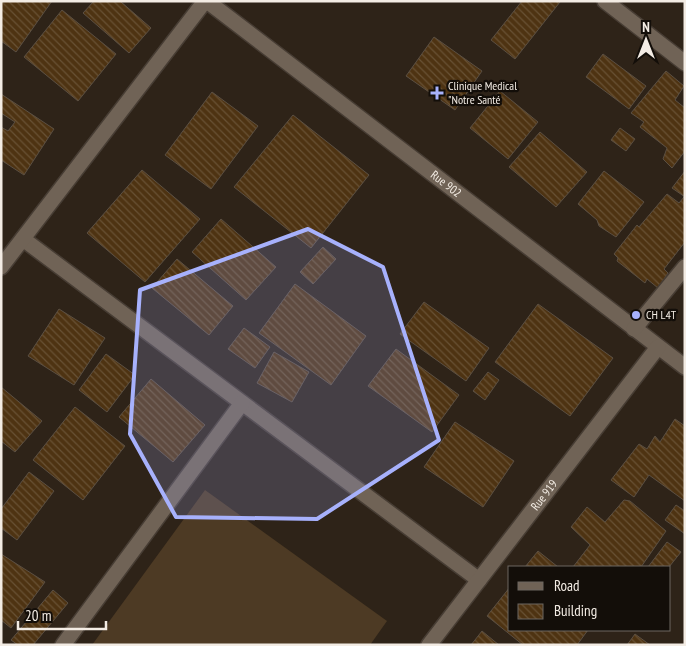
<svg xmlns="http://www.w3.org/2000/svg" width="686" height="646" font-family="'PT Sans Narrow',sans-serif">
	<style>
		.grass { fill: #4d3a24 }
		.building { fill: url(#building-back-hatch); stroke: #5b4f42 }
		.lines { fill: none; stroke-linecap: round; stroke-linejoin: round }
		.street-casing { stroke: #473d34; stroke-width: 18 }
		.street { stroke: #706356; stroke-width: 15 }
		.marked { fill: #a7b1fc; fill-opacity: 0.2; stroke: #a7b1fc; stroke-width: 4; stroke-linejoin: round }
		.poi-dot { fill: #a7b1fc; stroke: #130e09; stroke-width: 2 }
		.labels { text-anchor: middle; stroke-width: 4.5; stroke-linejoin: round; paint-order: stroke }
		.poi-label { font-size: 12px; fill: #f3ece4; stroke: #130e09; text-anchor: start }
		.street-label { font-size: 12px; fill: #f3ece4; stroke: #130e09 }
	</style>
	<defs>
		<pattern id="building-back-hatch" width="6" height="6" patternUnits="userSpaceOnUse" patternTransform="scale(1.25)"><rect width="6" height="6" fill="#4e3312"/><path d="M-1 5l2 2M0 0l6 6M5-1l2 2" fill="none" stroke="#685134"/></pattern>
	</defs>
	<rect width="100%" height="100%" fill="#2e2318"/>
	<!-- grass -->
	<path class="grass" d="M205 490 387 621 370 645H92Z"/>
	<!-- building -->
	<path class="building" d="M1 1H52L16 52 1 41Z
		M94 1H120L151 28 129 53 83 13Z
		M522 1H558L560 2 515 59 491 40Z
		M62 10 116 54 78 101 24 57Z
		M434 37 482 71 455 110 406 76Z
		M603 54 646 86 629 109 586 77Z
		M666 71 684 86 675 100 685 108V151L672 168 663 159 667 148 640 127 644 122 631 113Z
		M500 91 538 122 508 159 470 128Z
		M212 92 258 126 211 189 165 155Z
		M1 94 54 129 24 175 1 160V127L8 131 15 122 1 113Z
		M293 115 369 175 311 248 234 187Z
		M620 128 635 139 626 151 611 140Z
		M540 132 587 172 556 207 509 167Z
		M142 170 200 219 145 282 87 233Z
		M604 171 644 202 616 237 599 226 597 220 578 204Z
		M685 171V197L672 188Z
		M667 194 679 203 684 197 685 198V242L664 269 668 273 658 288 647 279 645 283 617 261 618 258 614 254 637 225 639 227Z
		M221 219 276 267 246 300 192 252Z
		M323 247 336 259 313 284 300 272Z
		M177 259 233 306 209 335 152 288Z
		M295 284 366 336 331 385 259 333Z
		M424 302 489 348 466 381 400 334Z
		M538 304 613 358 570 416 495 362Z
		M59 309 105 338 74 385 28 356Z
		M244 328 270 347 255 368 228 349Z
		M396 349 459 395 432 432 368 386Z
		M274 352 309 372 292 402 257 383Z
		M106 354 135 375 107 412 79 390Z
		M488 372 499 380 485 400 473 391Z
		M151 379 205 425 173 462 119 417Z
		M1 387 42 421 15 452 1 441Z
		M75 407 125 446 83 500 33 460Z
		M675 419 685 426V501L649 475 634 497 611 480 639 444 647 449 655 436 660 442Z
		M455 422 514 461 483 507 424 467Z
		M29 472 54 491 17 540 1 528V509Z
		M624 500 630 501 666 531 641 567H573L590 545 571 527 587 507 605 522Z
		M676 505 685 511V534L665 520Z
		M667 542 681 552 669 567H648Z
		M538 551 558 567H525Z
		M1 554 45 582 11 628 1 620Z
		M510 587V630H588L577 645H523L487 616Z
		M53 590 68 603 33 645H18L11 640Z
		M482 631 499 645H471Z
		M635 634 650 645H627Z"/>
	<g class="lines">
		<!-- street casing -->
		<g class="street-casing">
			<g id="street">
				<path id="s1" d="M207 1 685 367"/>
				<path d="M605 1 685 63"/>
				<path d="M23 239 479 580"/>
				<path d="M1 267 205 1"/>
				<path d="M634 329 685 267"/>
				<path d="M63 645 242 403"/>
				<path id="s2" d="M429 645 658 347"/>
			</g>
		</g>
		<!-- street -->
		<use href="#street" class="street"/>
	</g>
	<!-- marked area -->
	<path class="marked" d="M308 229 383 267 439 440 317 519 176 517 130 434 140 290Z"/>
	<!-- markers -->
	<g class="poi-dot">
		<path d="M434.5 85.5h5v5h5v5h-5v5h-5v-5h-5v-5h5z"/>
		<circle cx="636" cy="315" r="5"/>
	</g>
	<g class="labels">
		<!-- poi labels -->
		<g class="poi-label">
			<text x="448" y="90">Clinique Medical<tspan x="448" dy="14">"Notre Santé</tspan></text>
			<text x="646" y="319">CH L4T</text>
		</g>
		<!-- street labels -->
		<g class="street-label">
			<text dy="4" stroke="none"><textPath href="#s1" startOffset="301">Rue 902</textPath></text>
			<text dy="4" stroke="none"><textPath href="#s2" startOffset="189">Rue 919</textPath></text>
		</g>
	</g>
	<!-- border -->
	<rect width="686" height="646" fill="none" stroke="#f3ece4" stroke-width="5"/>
	<!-- legend -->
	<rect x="508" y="566" width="162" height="65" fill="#130e09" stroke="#6d6761"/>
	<rect x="518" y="582" width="25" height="8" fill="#706356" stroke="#6d6761"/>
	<text x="554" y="591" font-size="15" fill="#f3ece4">Road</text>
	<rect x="518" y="604" width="25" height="15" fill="url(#building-back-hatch)" stroke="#6d6761"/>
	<text x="554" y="616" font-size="15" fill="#f3ece4">Building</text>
	<!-- north arrow -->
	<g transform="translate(646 40)" stroke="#130e09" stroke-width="4" paint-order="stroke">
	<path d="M0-4L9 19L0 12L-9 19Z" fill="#f3ece4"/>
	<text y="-8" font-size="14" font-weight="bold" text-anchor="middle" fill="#f3ece4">N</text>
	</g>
	<!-- scale -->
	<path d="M18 621v8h88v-8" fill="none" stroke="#f3ece4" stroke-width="2.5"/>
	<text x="25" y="621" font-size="15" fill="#f3ece4" stroke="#130e09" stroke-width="4" paint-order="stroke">20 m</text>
</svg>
